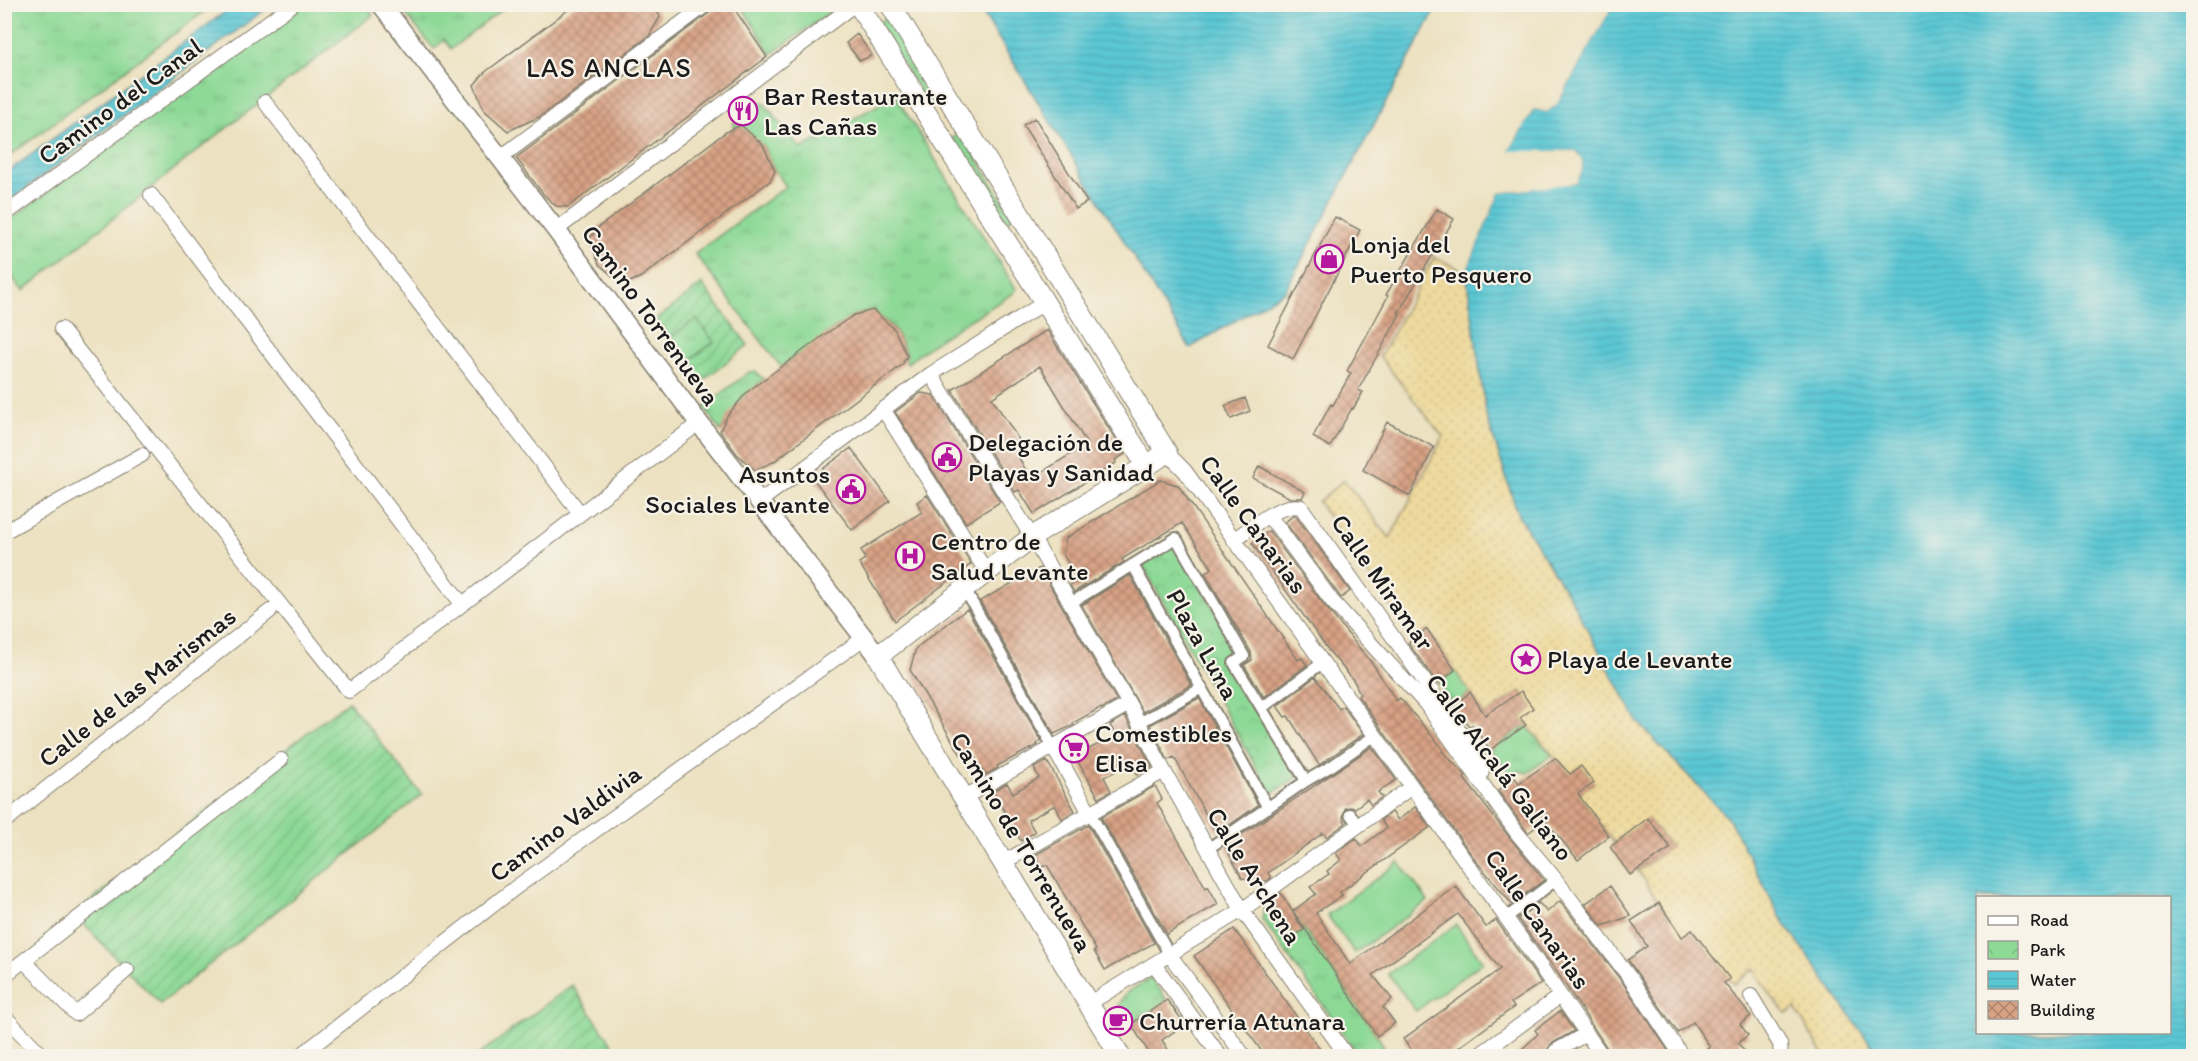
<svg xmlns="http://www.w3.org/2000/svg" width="2198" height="1061" font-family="Itim,sans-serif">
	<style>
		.grass { fill: url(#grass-tufts); stroke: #547a59; stroke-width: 1.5 }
		.sand { fill: url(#sand-dots); stroke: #857b5d; stroke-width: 1.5 }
		.park { fill: url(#park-crowns); stroke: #547a59; stroke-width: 1.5 }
		.garden { fill: url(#garden-furrows); stroke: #547a59; stroke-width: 1.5 }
		.pitch { fill: #8dd996; stroke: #547a59; stroke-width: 1.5 }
		.water { fill: url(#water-rules); stroke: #3c7278; stroke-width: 1.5; fill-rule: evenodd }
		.pier { fill: #ece1c0 }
		.building { fill: url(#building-cross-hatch); fill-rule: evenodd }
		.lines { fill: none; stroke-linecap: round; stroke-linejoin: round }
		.pedestrian-casing { stroke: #847e6e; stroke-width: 14 }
		.minor-casing { stroke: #847e6e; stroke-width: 16 }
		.tertiary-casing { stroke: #847e6e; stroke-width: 21 }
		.secondary-casing { stroke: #847e6e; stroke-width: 22 }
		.pedestrian { stroke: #fff; stroke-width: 10 }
		.minor { stroke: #fff; stroke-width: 14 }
		.tertiary { stroke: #fff; stroke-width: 18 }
		.secondary { stroke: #fff; stroke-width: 20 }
		.labels { text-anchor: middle; stroke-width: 4.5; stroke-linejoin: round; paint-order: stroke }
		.poi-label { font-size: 26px; fill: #1c1c1c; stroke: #f7f3e8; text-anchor: start }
		.street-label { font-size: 26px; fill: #1c1c1c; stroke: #f7f3e8 }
		.neighbourhood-label { font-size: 27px; letter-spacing: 1.5px; fill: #1c1c1c; stroke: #f7f3e8 }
	</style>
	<defs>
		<pattern id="grass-tufts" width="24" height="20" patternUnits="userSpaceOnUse" patternTransform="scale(1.5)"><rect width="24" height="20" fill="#8dd996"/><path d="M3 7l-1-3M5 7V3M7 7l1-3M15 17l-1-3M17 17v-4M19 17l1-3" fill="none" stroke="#79ba81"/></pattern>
		<pattern id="sand-dots" width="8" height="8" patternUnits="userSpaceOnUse" patternTransform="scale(1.5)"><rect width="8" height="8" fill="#eeda9e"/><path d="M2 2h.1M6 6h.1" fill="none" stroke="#ccba88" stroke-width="1.8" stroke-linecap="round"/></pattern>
		<pattern id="park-crowns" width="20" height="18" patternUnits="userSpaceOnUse" patternTransform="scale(1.5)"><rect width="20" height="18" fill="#8dd996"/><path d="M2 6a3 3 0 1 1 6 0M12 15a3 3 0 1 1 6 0" fill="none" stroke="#79ba81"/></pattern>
		<pattern id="garden-furrows" width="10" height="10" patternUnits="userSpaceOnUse" patternTransform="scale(1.5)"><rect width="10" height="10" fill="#8dd996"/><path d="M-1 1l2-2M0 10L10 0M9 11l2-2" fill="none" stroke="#79ba81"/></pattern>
		<pattern id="water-rules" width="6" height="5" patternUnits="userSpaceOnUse" patternTransform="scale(1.5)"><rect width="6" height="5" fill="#5bc7d4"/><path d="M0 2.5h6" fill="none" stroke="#4faab5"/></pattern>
		<pattern id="building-cross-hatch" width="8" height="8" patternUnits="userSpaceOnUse" patternTransform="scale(1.5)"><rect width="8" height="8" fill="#d8a285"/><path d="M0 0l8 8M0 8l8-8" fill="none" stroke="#ae836c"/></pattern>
	</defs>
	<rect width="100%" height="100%" fill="#f7f3e8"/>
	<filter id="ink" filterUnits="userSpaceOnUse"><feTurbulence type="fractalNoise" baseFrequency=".0167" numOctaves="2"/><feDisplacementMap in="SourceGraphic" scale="12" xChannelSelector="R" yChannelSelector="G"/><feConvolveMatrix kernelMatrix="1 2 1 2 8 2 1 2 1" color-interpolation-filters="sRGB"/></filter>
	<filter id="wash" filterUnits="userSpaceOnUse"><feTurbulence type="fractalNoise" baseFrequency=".008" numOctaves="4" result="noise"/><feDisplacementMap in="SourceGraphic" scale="24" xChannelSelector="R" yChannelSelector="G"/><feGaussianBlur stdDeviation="1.35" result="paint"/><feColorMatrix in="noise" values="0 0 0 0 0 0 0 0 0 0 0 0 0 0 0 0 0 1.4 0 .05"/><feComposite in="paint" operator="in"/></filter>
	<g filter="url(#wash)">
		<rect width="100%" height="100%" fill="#ece1c0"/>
		<!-- grass -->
		<path class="grass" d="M5 4H213V5L5 159Z
			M302 5H366L373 15 197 151 23 291 5 268 4 224Z
			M398 5H508L451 49 444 40 434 49Z
			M741 5H832L830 12 771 54Z
			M889 15 940 98 928 105 878 23Z
			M895 95 1016 289 1014 293 939 339 907 363 905 359 907 355 895 330 873 310 854 315 781 367 695 254 786 186 775 171 763 145 735 128 733 123 763 102 801 149Z
			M961 132 1013 218 1005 222 952 138Z
			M696 319 715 342 687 362 670 338Z
			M749 372H755L764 379C745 394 731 410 720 431L704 407Z
			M1455 670 1470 692 1454 706 1438 684Z
			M1526 725 1552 755 1527 773 1520 771 1510 774 1490 750Z
			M1269 899 1282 918 1276 922 1283 932 1299 920 1384 1046 1368 1056H1359L1262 919 1264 907Z
			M1151 978 1167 1000 1131 1024 1119 1005 1126 993Z"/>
		<!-- sand -->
		<path class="sand" d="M1434 257 1466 272 1486 414 1518 515 1569 596 1638 722 1729 819 1781 918 1879 1056H1824L1795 1008 1787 1014 1769 994 1754 969 1734 984 1692 930 1671 945 1670 919 1638 871 1671 847 1648 819 1614 843 1578 794 1594 783 1581 766 1570 774 1520 718 1533 708 1521 691 1485 715 1427 629 1414 639 1318 502 1344 480 1390 538 1443 437 1380 357Z"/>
		<!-- park -->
		<path class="park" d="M1177 543 1239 654 1229 661 1298 777 1271 794 1142 564Z"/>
		<!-- garden -->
		<path class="garden" d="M702 284 748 345 701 382 687 362 714 342 696 319 670 338 656 320Z
			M348 701 422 795 160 1004 74 914Z
			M572 985 620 1056H477Z"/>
		<!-- pitch -->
		<path class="pitch" d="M1399 862 1428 901 1355 953 1327 915Z
			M1456 925 1483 962 1416 1011 1388 974Z"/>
		<!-- water -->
		<path class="water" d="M236 4 271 5 5 204V174Z
			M978 5H1438L1285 291 1190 348Z
			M1613 5H2193V1056H1879L1781 918 1729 819 1638 722 1569 596 1518 515 1486 414 1466 272 1499 193 1576 182 1582 171V159L1576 151 1508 152 1534 109 1547 112 1557 104ZM1978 898H2170V1032H1978Z"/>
		<!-- pier -->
		<path class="pier" d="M1609 4 1613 5 1557 104 1547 112 1534 109 1509 151H1576L1582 159V171L1576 183 1499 193 1466 272 1463 271 1497 190 1574 180 1579 170V160L1574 154 1508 155 1505 151 1532 107 1546 109 1554 102Z"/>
		<g id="blocks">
			<!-- building -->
			<path class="building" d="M576 4H654L660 17 649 36 539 117 508 131 484 110 474 85 484 73Z
				M721 4H731L767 57 568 207 556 206 544 195 516 158Z
				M857 34 872 55 860 61 846 43Z
				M1035 118 1087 202 1076 209 1023 125Z
				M741 125 763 145 775 171 770 181 641 277 623 285 599 264 589 239 599 227 726 132Z
				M1437 209 1454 219 1398 313 1400 314 1387 338 1358 390 1363 392 1353 409 1352 408 1330 447 1313 437 1331 404 1333 405 1351 373 1347 371 1374 322 1388 296 1386 295Z
				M1335 217 1360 230 1293 359 1268 345Z
				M873 310 895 330 907 356 902 365 773 462 755 470 737 454 720 431 727 416 747 392 824 335 854 315Z
				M1047 330 1125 454 1115 460 1116 463 1034 514 1019 490 1015 492 952 390ZM1040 366 1087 444 1031 479 1013 448 1021 443 992 398Z
				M921 393 933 395 1000 502 966 523 895 412Z
				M1245 398 1250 411 1231 419 1225 406Z
				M1387 422 1434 447 1410 496 1363 470Z
				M851 448 890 501 852 530 812 477Z
				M1259 466 1305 492 1302 498H1290L1253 478Z
				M1160 480 1178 485 1298 660 1302 658 1307 665 1264 697 1244 665 1252 660 1251 652 1205 573 1212 568 1182 523 1122 559 1124 562 1074 592 1070 585 1078 581 1063 554 1066 538Z
				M927 495 971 564 895 621 859 563 865 559 861 550 922 512 917 502Z
				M1294 515 1296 516 1350 591 1341 598 1285 522Z
				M1269 531 1325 606 1375 667 1396 701 1400 698 1443 749 1442 751 1466 776 1464 778 1510 838 1544 880 1512 904 1476 861 1358 696 1360 694 1354 681 1329 651 1252 543Z
				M1040 568 1117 701 1101 709 1100 708 1073 723 1074 725 1054 734 980 601Z
				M1130 575 1191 685 1143 712 1082 605Z
				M967 609 1041 741 1037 744 1038 745 997 766 998 768 985 775 971 750 961 755 910 670 916 648Z
				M1427 629 1455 670 1438 684 1408 643Z
				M1315 677 1339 709 1343 706 1363 734 1319 765 1288 716 1285 717 1277 706Z
				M1521 691 1533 708 1520 718 1526 725 1490 750 1473 725 1469 726 1454 706 1470 692 1485 715Z
				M1199 698 1258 805 1218 833 1217 830 1215 831 1174 757 1168 760 1150 725Z
				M1125 716 1152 767 1137 775 1131 763 1104 777 1111 791 1099 798 1070 748 1083 740 1089 749 1116 736 1110 725Z
				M1372 747 1396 780 1378 792 1382 797 1371 805 1367 799 1355 808 1350 807 1345 808 1343 818 1346 823 1327 837 1323 833 1268 873 1271 878 1267 881 1242 878 1225 846Z
				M1555 758 1570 774 1581 766 1594 783 1578 794 1609 836 1578 860 1545 820 1528 833 1498 791 1515 778 1519 783Z
				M1047 761 1075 811 1062 819 1055 805 1028 820 1035 832 1021 841 993 791 1007 783 1013 793 1039 778 1034 768Z
				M1155 786 1162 799 1157 803 1206 888 1208 886 1218 904 1167 934 1101 817Z
				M1415 807 1430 827 1340 892 1342 895 1316 913 1350 964 1456 886 1486 927 1496 920 1541 983 1511 1003 1514 1007 1447 1056H1415L1403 1039 1500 969 1458 914 1373 975 1392 999 1383 1007 1395 1023 1377 1036 1293 911 1316 894 1310 887 1329 874 1327 871 1341 860 1336 853 1356 838 1362 846 1386 828 1381 820 1392 812 1398 820Z
				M1648 818 1671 848 1630 875 1610 847Z
				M1088 825 1154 943 1105 970 1094 951 1096 950 1047 865 1042 867 1035 855Z
				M1610 886 1631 916 1602 926 1585 904Z
				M1281 893 1304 930 1294 936 1270 901Z
				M1560 901 1623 983 1672 1056H1611L1609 1051 1557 972 1518 919 1539 903 1547 912Z
				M1659 903 1682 937 1692 930 1730 979 1724 983 1751 1016 1740 1024 1748 1035 1738 1043 1748 1056H1696L1710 1047 1693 1022 1678 1033 1628 960 1647 946 1631 921Z
				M1234 929 1325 1056H1265L1194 956Z
				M1167 1000 1185 1024 1162 1040 1172 1056H1151L1131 1024Z
				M1560 1011 1574 1031 1551 1044 1544 1056H1515L1538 1034 1535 1030Z"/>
		</g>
	</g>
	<g filter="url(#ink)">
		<use href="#blocks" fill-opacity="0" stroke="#847e6e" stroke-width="1.5"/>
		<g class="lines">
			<!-- pedestrian casing -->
			<g class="pedestrian-casing">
				<path id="pedestrian" d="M1133 565 1268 808
					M964 588 1053 747
					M1071 603 1176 538 1244 656 1234 663 1306 781
					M1263 707 1322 663
					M1139 723 1202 688
					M1090 813 1169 954
					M1350 814 1358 825
					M1209 848 1306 781 1333 765 1374 736
					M1506 918 1556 880"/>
			</g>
			<!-- minor casing -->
			<g class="minor-casing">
				<path id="minor" d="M265 102 580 513
					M501 157 707 4
					M151 195 462 604
					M4 215 293 4
					M556 230 855 4
					M61 329 349 691 699 423
					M931 374 1032 537 1129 704 1164 771 1242 910 1347 1056
					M883 409 986 571
					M1167 453 1185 471 1527 947 1602 1056
					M759 502 931 374 1044 303
					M1268 516 1277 526 1332 601 1425 703 1517 833 1556 880 1630 978 1682 1056
					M4 532 142 455
					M1234 540C1249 529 1281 501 1301 507L1478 757C1481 765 1485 772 1478 779
					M1053 747 1090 813
					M963 798 1129 704
					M4 822 270 611
					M1004 862 1164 771
					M1169 954 1244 1056
					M24 961 76 1014 127 970
					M1154 964 1220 1056
					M4 976 281 760
					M1751 996 1780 1044 1781 1056
					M1088 1004 1242 910 1410 788
					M4 1016 43 1056
					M300 1056 515 888 864 638
					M1478 1056 1560 996
					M1553 1056 1556 1051 1586 1034"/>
			</g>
			<!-- tertiary casing -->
			<g class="tertiary-casing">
				<path id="tertiary" d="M381 4 556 230 699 423 878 656"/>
			</g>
			<!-- secondary casing -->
			<g class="secondary-casing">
				<path id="secondary" d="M858 4 1146 465
					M890 4 1167 453 1032 537 878 656 1120 1056"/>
			</g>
			<!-- pedestrian -->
			<use href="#pedestrian" class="pedestrian"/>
			<!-- minor -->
			<use href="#minor" class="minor"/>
			<!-- tertiary -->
			<use href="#tertiary" class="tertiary"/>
			<!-- secondary -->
			<use href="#secondary" class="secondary"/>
		</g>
	</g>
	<!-- icons -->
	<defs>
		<g id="restaurant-ring" transform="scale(1.5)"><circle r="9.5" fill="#f7f3e8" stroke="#b5179e" stroke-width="1.5"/><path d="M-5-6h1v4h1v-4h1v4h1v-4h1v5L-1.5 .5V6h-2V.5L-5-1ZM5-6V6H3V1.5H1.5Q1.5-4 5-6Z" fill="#b5179e"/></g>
		<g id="shop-ring" transform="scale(1.5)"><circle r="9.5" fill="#f7f3e8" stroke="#b5179e" stroke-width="1.5"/><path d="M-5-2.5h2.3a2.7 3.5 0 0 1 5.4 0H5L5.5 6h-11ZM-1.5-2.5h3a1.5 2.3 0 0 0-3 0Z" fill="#b5179e"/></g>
		<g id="civic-ring" transform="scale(1.5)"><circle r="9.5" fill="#f7f3e8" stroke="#b5179e" stroke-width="1.5"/><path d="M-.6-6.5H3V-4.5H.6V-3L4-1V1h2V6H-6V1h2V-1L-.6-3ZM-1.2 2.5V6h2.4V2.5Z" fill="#b5179e"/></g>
		<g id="hospital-ring" transform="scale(1.5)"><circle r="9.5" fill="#f7f3e8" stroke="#b5179e" stroke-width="1.5"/><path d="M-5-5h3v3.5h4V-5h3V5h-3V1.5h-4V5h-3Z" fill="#b5179e"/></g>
		<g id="sight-ring" transform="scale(1.5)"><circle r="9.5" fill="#f7f3e8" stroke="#b5179e" stroke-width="1.5"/><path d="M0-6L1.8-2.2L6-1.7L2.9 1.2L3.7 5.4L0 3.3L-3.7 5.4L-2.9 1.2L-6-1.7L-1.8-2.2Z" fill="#b5179e"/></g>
		<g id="supermarket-ring" transform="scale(1.5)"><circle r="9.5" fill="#f7f3e8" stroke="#b5179e" stroke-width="1.5"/><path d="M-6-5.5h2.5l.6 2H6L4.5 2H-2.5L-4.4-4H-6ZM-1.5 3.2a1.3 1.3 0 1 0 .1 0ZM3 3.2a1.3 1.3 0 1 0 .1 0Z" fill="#b5179e"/></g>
		<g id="cafe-ring" transform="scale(1.5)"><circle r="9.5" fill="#f7f3e8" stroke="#b5179e" stroke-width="1.5"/><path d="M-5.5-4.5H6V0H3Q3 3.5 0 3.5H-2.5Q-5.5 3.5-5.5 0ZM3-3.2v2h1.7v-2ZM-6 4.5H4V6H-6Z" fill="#b5179e"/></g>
	</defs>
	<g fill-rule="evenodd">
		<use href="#restaurant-ring" x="743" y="111"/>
		<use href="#shop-ring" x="1329" y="259"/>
		<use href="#civic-ring" x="947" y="457"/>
		<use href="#civic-ring" x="851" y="489"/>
		<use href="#hospital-ring" x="910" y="556"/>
		<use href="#sight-ring" x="1526" y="659"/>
		<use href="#supermarket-ring" x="1074" y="748"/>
		<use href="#cafe-ring" x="1118" y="1021"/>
	</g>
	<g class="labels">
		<!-- poi labels -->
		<g class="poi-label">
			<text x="764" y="105">Bar Restaurante<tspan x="764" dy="30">Las Cañas</tspan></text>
			<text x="1350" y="253">Lonja del<tspan x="1350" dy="30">Puerto Pesquero</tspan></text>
			<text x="968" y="451">Delegación de<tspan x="968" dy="30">Playas y Sanidad</tspan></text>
			<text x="830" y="483" text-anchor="end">Asuntos<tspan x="830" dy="30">Sociales Levante</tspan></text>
			<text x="931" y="550">Centro de<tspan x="931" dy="30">Salud Levante</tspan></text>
			<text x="1547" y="668">Playa de Levante</text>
			<text x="1095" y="742">Comestibles<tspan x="1095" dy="30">Elisa</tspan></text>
			<text x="1139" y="1030">Churrería Atunara</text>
		</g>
		<!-- street labels -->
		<g class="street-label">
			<text transform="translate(120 101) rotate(-36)" y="9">Camino del Canal</text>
			<text transform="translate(651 315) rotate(54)" y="9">Camino Torrenueva</text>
			<text transform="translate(1254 524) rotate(54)" y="9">Calle Canarias</text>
			<text transform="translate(1383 582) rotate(55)" y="9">Calle Miramar</text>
			<text transform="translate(1203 644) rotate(61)" y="9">Plaza Luna</text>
			<text transform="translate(137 687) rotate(-38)" y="9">Calle de las Marismas</text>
			<text transform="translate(1500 767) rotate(53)" y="9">Calle Alcalá Galiano</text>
			<text transform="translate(565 823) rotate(-36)" y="9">Camino Valdivia</text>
			<text transform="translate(1022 842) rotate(59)" y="9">Camino de Torrenueva</text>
			<text transform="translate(1255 876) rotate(58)" y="9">Calle Archena</text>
			<text transform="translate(1538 919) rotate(55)" y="9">Calle Canarias</text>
		</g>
		<!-- neighbourhood labels -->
		<g class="neighbourhood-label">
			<text x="609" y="77">LAS ANCLAS</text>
		</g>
	</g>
	<!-- margin -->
	<rect width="2198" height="1061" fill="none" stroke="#f7f3e8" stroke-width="24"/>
	<!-- legend -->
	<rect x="1976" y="896" width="195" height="138" fill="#f7f3e8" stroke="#9f9d96" stroke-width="1.5"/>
	<rect x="1988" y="916" width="30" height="9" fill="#ffffff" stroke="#9f9d96" stroke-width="1.5"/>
	<text x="2030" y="926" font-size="18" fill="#1c1c1c">Road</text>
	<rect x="1988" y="941" width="30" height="18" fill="url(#park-crowns)" stroke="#9f9d96" stroke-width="1.5"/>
	<text x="2030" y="956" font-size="18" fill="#1c1c1c">Park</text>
	<rect x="1988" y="971" width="30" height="18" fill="url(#water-rules)" stroke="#9f9d96" stroke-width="1.5"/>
	<text x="2030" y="986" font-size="18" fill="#1c1c1c">Water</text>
	<rect x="1988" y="1001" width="30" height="18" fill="url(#building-cross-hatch)" stroke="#9f9d96" stroke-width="1.5"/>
	<text x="2030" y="1016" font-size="18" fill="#1c1c1c">Building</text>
</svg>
